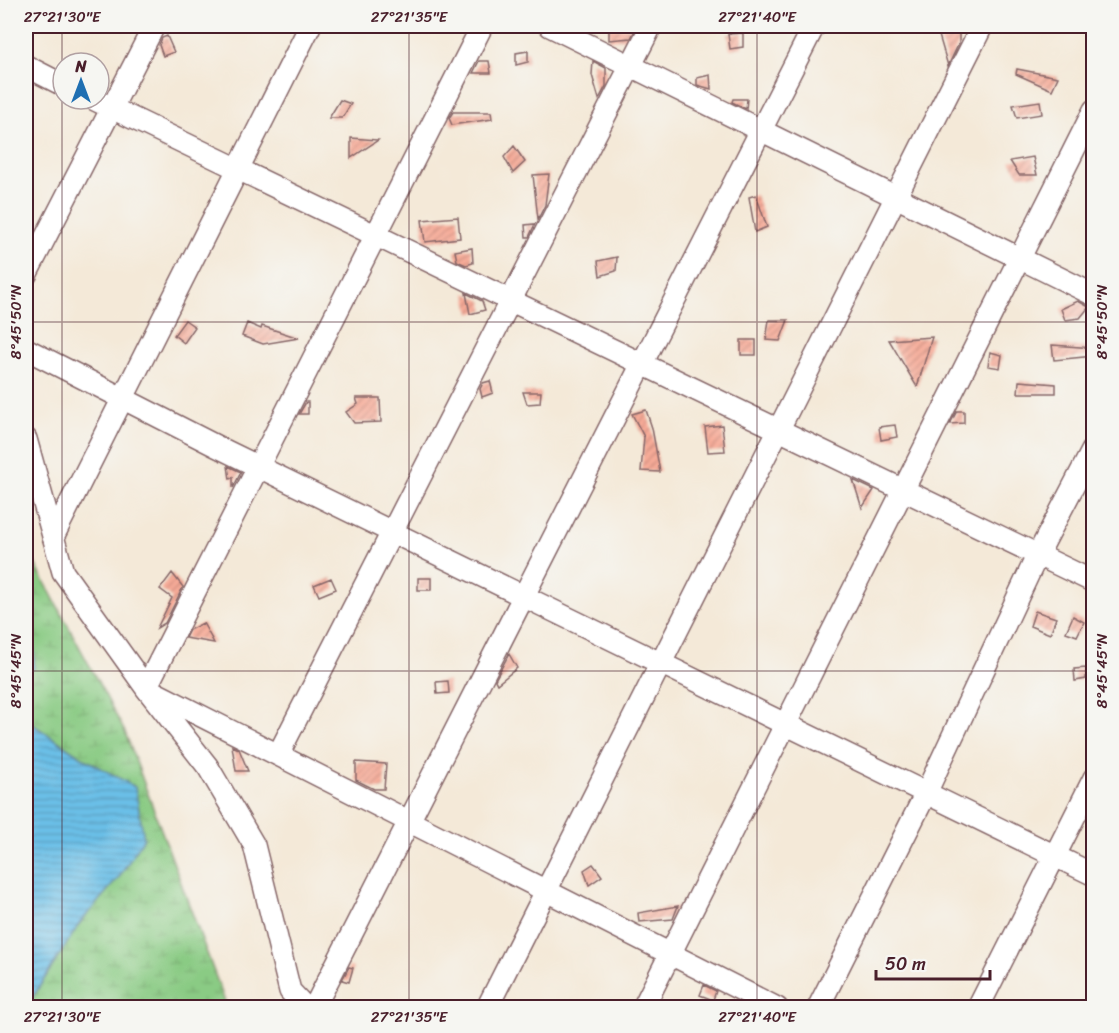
<svg xmlns="http://www.w3.org/2000/svg" width="1119" height="1033" font-family="Sriracha,sans-serif">
	<style>
		.wetland { fill: url(#wetland-marsh); stroke: #6a7558; stroke-width: 1.5 }
		.water { fill: url(#water-rules); stroke: #5a708a; stroke-width: 1.5 }
		.building { fill: url(#building-hatch) }
		.lines { fill: none; stroke-linecap: round; stroke-linejoin: round }
		.minor-casing { stroke: #866668; stroke-width: 24 }
		.minor { stroke: #fff; stroke-width: 21 }
		.ticks { fill: none; stroke: #4a1f2b; stroke-width: 1.5; stroke-opacity: 0.45 }
		.neatline { fill: none; stroke: #4a1f2b; stroke-width: 2 }
		.ticks-label { font-size: 15px; text-anchor: middle; fill: #4a1f2b }
	</style>
	<defs>
		<pattern id="wetland-marsh" width="20" height="14" patternUnits="userSpaceOnUse" patternTransform="scale(1.5)"><rect width="20" height="14" fill="#8acb84"/><path d="M1 5h8M5 5V1M11 12h8M15 12V8" fill="none" stroke="#79ae72"/></pattern>
		<pattern id="water-rules" width="6" height="5" patternUnits="userSpaceOnUse" patternTransform="scale(1.5)"><rect width="6" height="5" fill="#6bc0e8"/><path d="M0 2.5h6" fill="none" stroke="#5a9bbc"/></pattern>
		<pattern id="building-hatch" width="6" height="6" patternUnits="userSpaceOnUse" patternTransform="scale(1.5)"><rect width="6" height="6" fill="#f7ab98"/><path d="M-1 1l2-2M0 6l6-6M5 7l2-2" fill="none" stroke="#ca8b7c"/></pattern>
	</defs>
	<rect width="100%" height="100%" fill="#f6f6f2"/>
	<filter id="ink" filterUnits="userSpaceOnUse"><feTurbulence type="fractalNoise" baseFrequency=".0167" numOctaves="2"/><feDisplacementMap in="SourceGraphic" scale="12" xChannelSelector="R" yChannelSelector="G"/><feConvolveMatrix kernelMatrix="1 2 1 2 8 2 1 2 1" color-interpolation-filters="sRGB"/></filter>
	<filter id="wash" filterUnits="userSpaceOnUse"><feTurbulence type="fractalNoise" baseFrequency=".008" numOctaves="4" result="noise"/><feDisplacementMap in="SourceGraphic" scale="24" xChannelSelector="R" yChannelSelector="G"/><feGaussianBlur stdDeviation="1.35" result="paint"/><feColorMatrix in="noise" values="0 0 0 0 0 0 0 0 0 0 0 0 0 0 0 0 0 1.4 0 .05"/><feComposite in="paint" operator="in"/></filter>
	<g filter="url(#wash)">
		<rect width="100%" height="100%" fill="#f4e9d8"/>
		<!-- wetland -->
		<path class="wetland" d="M26 547 125 732 227 1007H26Z"/>
		<!-- water -->
		<path class="water" d="M26 639 34 649V668L26 673Z
			M26 720 85 759 135 787 144 838 120 876 80 923 26 1008Z"/>
		<g id="blocks">
			<!-- building -->
			<path class="building" d="M609 28H636L631 38 609 40Z
				M959 31V43L948 66 938 32Z
				M743 33V47L730 49 728 34Z
				M167 36 174 52 163 56 159 45 162 38Z
				M528 51V62L516 65V53Z
				M479 61H489L491 73H473Z
				M593 61 606 68V86L599 99 592 75Z
				M1017 69 1058 77 1052 90 1016 74Z
				M710 75 711 89 697 85V78Z
				M733 99H747L746 109 732 102Z
				M340 100 351 104 342 118H329Z
				M1040 101 1042 114 1017 118 1013 105Z
				M453 112H491L492 119 452 125 449 118Z
				M351 138 378 140 351 158Z
				M514 146 525 162 513 173 504 157Z
				M1033 157 1037 175H1019L1010 161Z
				M549 174 545 205 538 219 533 175Z
				M756 195 767 227 755 232 749 197Z
				M458 217 460 238 425 242 422 220Z
				M535 224 529 237H526L525 225Z
				M472 248 473 263 466 265 457 261 455 251Z
				M617 257 616 271 600 276 598 261Z
				M466 293 482 301 485 310 470 314Z
				M1078 301 1089 307 1080 318 1065 320 1061 309Z
				M185 320 195 327 184 343 174 335Z
				M769 320H788L780 341 766 340Z
				M247 323 261 329 262 326 299 338 263 344 242 336Z
				M932 337 917 387 889 340Z
				M741 340H756V355H741Z
				M1052 345 1094 348V356L1054 360Z
				M990 352 1002 355 1000 368 988 366Z
				M490 381 493 393 482 397 480 389 483 383Z
				M1019 381 1056 384V393H1018Z
				M523 392H541L540 403 527 404Z
				M356 398H380L381 422 354 423 346 412 358 404Z
				M306 402H308V414H299Z
				M646 410 652 428 660 472 641 471 644 437 632 414Z
				M957 411H964V423L950 424Z
				M722 425 725 451 708 452 705 427Z
				M895 425 897 437 881 440 879 427Z
				M228 466 241 472 233 488V477L230 479Z
				M853 480 874 490 862 508Z
				M172 573 183 587 165 623 157 628 172 598 160 589Z
				M331 578 336 589 319 596 314 585Z
				M418 578H431V590H418Z
				M1035 611 1056 618 1050 634 1030 626Z
				M1073 616 1084 622 1077 636 1066 632Z
				M203 623 214 643 185 638 189 630Z
				M509 654 517 668 497 684 495 680Z
				M1086 668V679L1075 681 1074 669Z
				M448 681 449 693 437 694 436 682Z
				M232 746 239 749 248 771H236Z
				M356 762 386 764 384 789H374L356 780Z
				M593 864 602 876 589 885 584 870Z
				M678 906 673 919 639 922 638 913Z
				M349 967 353 968 349 982 342 980Z
				M704 985 716 991 713 1000 700 995Z"/>
		</g>
	</g>
	<g filter="url(#ink)">
		<use href="#blocks" fill-opacity="0" stroke="#866668" stroke-width="1.5"/>
		<g class="lines">
			<!-- minor casing -->
			<g class="minor-casing">
				<path id="minor" d="M482 26 146 688 777 1008
					M550 26 1094 295
					M26 66 63 85
					M93 99 1094 582
					M26 275 154 26
					M26 349 216 446 1094 875
					M26 439 63 572 146 688 208 767 254 845 290 991 306 1008
					M53 537 310 26
					M278 755 651 26
					M314 1008 814 26
					M487 1008 982 26
					M643 1008 1094 110
					M818 1008 926 793 1037 556 1094 447
					M978 1008 1094 778"/>
			</g>
			<!-- minor -->
			<use href="#minor" class="minor"/>
		</g>
	</g>
	<!-- ticks -->
	<path class="ticks" d="M62 26V1008M409 26V1008M757 26V1008M26 322H1094M26 671H1094"/>
	<!-- margin -->
	<rect width="1119" height="1033" fill="none" stroke="#f6f6f2" stroke-width="66"/>
	<!-- north arrow -->
	<g transform="translate(81 81)"><circle r="28" fill="#f6f6f2" stroke="#b1a0a2" stroke-width="1.5"/>
	<path d="M0-4.5L10 22L0 15L-10 22Z" fill="#1f6fb2"/>
	<text y="-9" font-size="16" font-weight="bold" text-anchor="middle" fill="#4a1f2b">N</text>
	</g>
	<!-- scale -->
	<path d="M876 970v9h114v-9" fill="none" stroke="#4a1f2b" stroke-width="3"/>
	<text x="885" y="970" font-size="18" fill="#4a1f2b" stroke="#f6f6f2" stroke-width="4.5" paint-order="stroke">50 m</text>
	<rect x="33" y="33" width="1053" height="967" class="neatline"/>
	<g class="ticks-label">
		<text x="62" y="22">27°21'30"E</text>
		<text x="409" y="22">27°21'35"E</text>
		<text x="757" y="22">27°21'40"E</text>
		<text transform="translate(16 322) rotate(-90)" y="5">8°45'50"N</text>
		<text transform="translate(1102 322) rotate(-90)" y="5">8°45'50"N</text>
		<text transform="translate(16 671) rotate(-90)" y="5">8°45'45"N</text>
		<text transform="translate(1102 671) rotate(-90)" y="5">8°45'45"N</text>
		<text x="62" y="1022">27°21'30"E</text>
		<text x="409" y="1022">27°21'35"E</text>
		<text x="757" y="1022">27°21'40"E</text>
	</g>
</svg>
